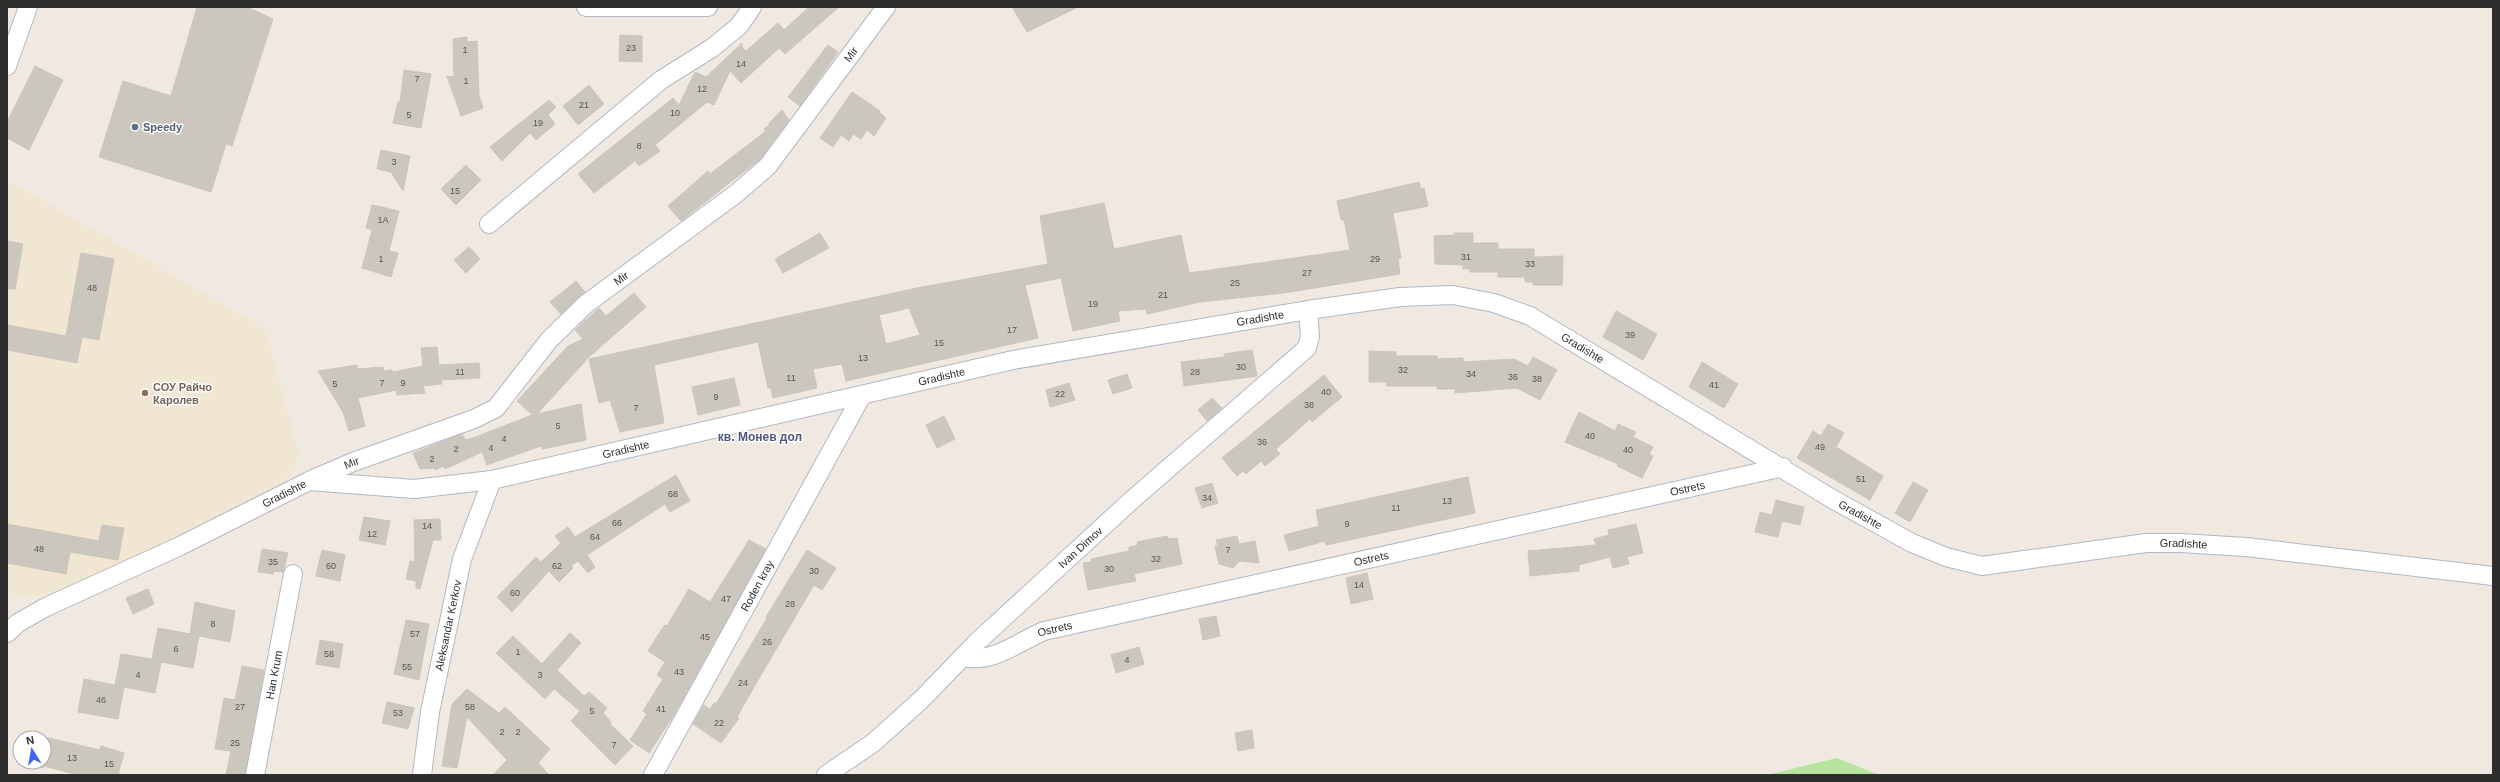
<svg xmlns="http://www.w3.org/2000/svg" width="2500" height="782" font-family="Helvetica,sans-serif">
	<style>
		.education { fill: #f0e6d1 }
		.green { fill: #b6e59e }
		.building { fill: #cbc7bf; stroke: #cbc5ba; fill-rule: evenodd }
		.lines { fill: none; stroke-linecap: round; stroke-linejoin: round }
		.minor-casing { stroke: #b4b7c1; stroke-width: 20 }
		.minor { stroke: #fff; stroke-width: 18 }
		.service-dot { fill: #5c6f8a; stroke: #fff; stroke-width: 1.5 }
		.education-dot { fill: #8d6e63; stroke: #fff; stroke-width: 1.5 }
		.labels { text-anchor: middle; stroke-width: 3; stroke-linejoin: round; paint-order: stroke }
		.number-label { font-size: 9px; fill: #555452 }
		.street-label { font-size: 11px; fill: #2e2e2e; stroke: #fff }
		.service-label { font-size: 11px; font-weight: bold; fill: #4e5e75; stroke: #fff; text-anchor: start }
		.education-label { font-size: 11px; font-weight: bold; fill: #785e54; stroke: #fff; text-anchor: start }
		.neighbourhood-label { font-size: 12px; font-weight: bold; fill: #4d5680; stroke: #fff }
	</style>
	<rect width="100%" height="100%" fill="#efe9e1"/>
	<!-- education -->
	<path class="education" d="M7 180 258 324 267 333 298 452 295 470 282 484 63 593 7 599Z"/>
	<!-- green -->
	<path class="green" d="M1837 758 1879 775H1767Z"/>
	<!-- building -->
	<path class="building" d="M197 7H247L273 19 232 146 226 144 211 192 99 157 123 81 171 96Z
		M809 7H839L785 54 779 48 741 83 730 71 714 105 707 102 655 145 660 151 639 166 635 161 594 193 578 174 673 98 679 105 695 72 706 77 742 43V47L746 51 778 23 784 30Z
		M1012 7H1078L1027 32Z
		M620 35 642 36V62L619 61Z
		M467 37V42L477 41 479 95 483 108 461 116 447 76 454 77 453 39Z
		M828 45 838 52 800 106 788 97Z
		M35 66 63 80 29 150 7 138V122Z
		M404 70 431 74 421 128 393 123 398 102H400Z
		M589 85 604 104 578 125 563 106Z
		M852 92 880 111 879 112 886 118 874 136 867 130 861 139 853 134 849 141 841 135 833 147 820 138Z
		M549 100 556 107 548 115 555 124 536 140 530 133 502 161 490 147Z
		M782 110 789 120 760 159 681 221 668 206 708 171 710 174 766 131 764 129 770 124 769 123Z
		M381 150 410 156 403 191 391 172 377 169Z
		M466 165 481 180 456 205 441 189Z
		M1419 182 1421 189 1424 188 1428 206 1393 213 1401 258 1398 259 1400 274 1284 293 1200 302 1147 314 1146 309 1118 311 1120 321 1073 331 1061 278 1025 285 1038 338 846 381 842 364 813 369 817 388 773 398 771 388H768L758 342 654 365 664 423 620 432 610 400 599 403 589 359 917 288 1048 264 1040 216 1104 203 1114 249 1181 235 1189 273 1350 250 1344 220H1341L1337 201ZM909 308 920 335 886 344 879 315Z
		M372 205 399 211 389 251 398 253 391 277 362 268 372 230 366 228Z
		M820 233 829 248 783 273 775 259Z
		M1454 233H1473V243H1498V249H1534V257L1563 256 1562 285H1533V282H1525V277H1498V272H1470V269H1463V265L1435 264 1434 236 1455 235Z
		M7 241 23 244 15 289H7Z
		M469 247 480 259 466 273 454 260Z
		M81 253 114 259 99 340 82 337 77 363 7 350V325L66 336Z
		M576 281 585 292 561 314 550 302Z
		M634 293 646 307 589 357 537 414 581 404 586 440 542 449 541 446 487 465 482 452 445 469 444 466 435 470 434 468 420 469 413 453 462 434 465 440 473 438 532 415 517 401 568 346 583 339 575 330 599 308 606 316Z
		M1616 311 1657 334 1643 360 1603 337Z
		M437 347 439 365 479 363 480 378 441 380 442 384 423 386 425 393 397 395 396 390 358 398 365 426 349 431 343 412 318 371 357 365V369L383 367 384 371 392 370 393 372 423 366 421 348Z
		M1252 350 1257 376 1184 386 1181 362 1225 357 1224 354Z
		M1369 351 1396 352V356H1437V359L1463 358V362L1514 359 1528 366 1533 357 1557 370 1540 400 1517 388 1455 393V389H1437V386H1387L1386 382H1369Z
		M1702 362 1738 384 1724 408 1689 387Z
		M1127 374 1132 388 1113 394 1108 380Z
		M1324 375 1342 397 1312 422 1310 419 1276 449 1280 454 1265 466 1261 461 1246 474 1243 471 1237 476 1222 458Z
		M734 378 740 405 698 415 692 387Z
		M1069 383 1075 400 1050 407 1046 390Z
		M1212 398 1222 408 1207 421 1198 410Z
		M1579 412 1615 431 1618 424 1636 432 1633 437 1653 447 1649 454 1653 456 1642 478 1617 466 1618 464 1565 442Z
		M944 416 955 439 937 448 926 425Z
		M1828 424 1844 433 1836 447 1883 476 1870 500 1797 458 1813 431 1821 436Z
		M676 475 690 501 670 512 665 504 587 555 595 567 588 573 578 561 571 566 573 568 559 582 549 571 512 612 497 597 536 557 541 562 561 543 555 536 568 527 575 537Z
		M1468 477 1475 513 1326 545 1325 541 1289 551 1284 535 1319 526 1316 510Z
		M1913 482 1928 490 1910 522 1895 513Z
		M1212 483 1218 503 1202 508 1195 488Z
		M1776 500 1804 507 1800 525 1782 521 1778 537 1755 532 1760 512 1772 515Z
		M364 517 390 521 385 545 359 540Z
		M440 519 441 540H433L420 589 416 588V581L406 579 410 561 415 562 414 520Z
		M7 524 99 541 102 525 124 528 118 560 70 552 66 574 7 563Z
		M1636 524 1643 553 1627 557 1629 564 1613 568 1610 557 1579 565V571L1530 576 1528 551 1596 545 1594 539 1609 535 1608 530Z
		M1167 536 1168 539 1177 538 1182 564 1134 574 1136 581 1088 590 1083 563 1092 562 1091 559 1129 551V547L1138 545 1137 542Z
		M1237 536 1239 544 1255 541 1259 563 1240 561 1233 568 1219 564 1215 546H1218L1216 540Z
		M749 540 766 549 675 713 649 753 630 740 647 714 643 711 663 679 657 675 665 662 648 651 658 635 665 625 667 626 689 589 710 602Z
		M262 549 288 553 283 572 274 571 273 574 258 572Z
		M322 550 345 555 340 581 316 576Z
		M807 550 836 568 822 590 814 585 758 680 737 717 739 718 721 743 693 724 704 705 710 709 714 703 716 704 767 618 766 617Z
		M1367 573 1373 599 1351 604 1346 578Z
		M148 589 154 604 133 614 126 598Z
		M195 602 235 611 230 642 199 636 193 668 161 662 155 693 124 687 118 719 78 712 84 679 115 685 121 654 152 659 158 628 190 634Z
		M1216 616 1220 636 1203 640 1199 619Z
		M406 620 429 624 419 680 394 674Z
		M570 633 581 643 557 670 584 696 589 692 607 708 603 713 611 722 610 724 633 746 615 765 571 721 580 711 554 689 545 699 496 653 513 636 542 664Z
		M320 640 343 644 339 668 316 664Z
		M1139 647 1144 664 1116 673 1111 655Z
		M242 666 264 670 245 775H226L231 751 215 749 224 698 235 700Z
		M467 689 499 713 505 707 550 749 538 763 549 775H493L507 760 467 717 457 768 442 766 452 704Z
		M387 702 414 708 408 729 382 723Z
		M1252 730 1254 748 1238 751 1235 733Z
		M27 733 100 750 101 746 124 753 118 775H78L44 766 43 768 19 762 20 758V762H44V738H25Z"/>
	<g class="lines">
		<!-- minor casing -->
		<g class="minor-casing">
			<g id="minor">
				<path d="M586 7H708"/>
				<path d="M7 66 28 7"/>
				<path d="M489 224 661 80 712 48 739 26 752 7"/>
				<path id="s1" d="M311 480 353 462 474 419 496 408 549 340 586 304 737 193 768 166 886 7"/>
				<path id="s2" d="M7 633 18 623 46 607 180 546 309 481 414 489 492 480 1013 360 1308 310 1400 297 1453 295 1494 303 1530 316 1834 500 1912 543 1946 557 1982 566 2146 543H2181L2246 547 2493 576"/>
				<path id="s3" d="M964 657C992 664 1018 642 1044 631L1783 467"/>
				<path id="s4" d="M255 775 293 574"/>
				<path id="s5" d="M422 775 430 712 462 559 492 480"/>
				<path id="s6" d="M653 775 861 397"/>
				<path id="s7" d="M826 775 873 743 922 699 977 642 1133 499 1307 348 1310 336 1308 310"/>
			</g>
		</g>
		<!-- minor -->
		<use href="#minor" class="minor"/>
	</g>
	<!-- markers -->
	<circle class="service-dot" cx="135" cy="127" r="4"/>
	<circle class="education-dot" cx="145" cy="393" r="4"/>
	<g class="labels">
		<!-- number labels -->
		<g class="number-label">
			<text x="631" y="51">23</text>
			<text x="465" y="53">1</text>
			<text x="741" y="67">14</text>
			<text x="417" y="82">7</text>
			<text x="466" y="84">1</text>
			<text x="702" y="92">12</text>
			<text x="584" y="108">21</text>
			<text x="675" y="116">10</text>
			<text x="409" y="118">5</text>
			<text x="538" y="126">19</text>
			<text x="639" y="149">8</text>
			<text x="394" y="165">3</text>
			<text x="455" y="194">15</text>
			<text x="383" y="223">1А</text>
			<text x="1466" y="260">31</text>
			<text x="381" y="262">1</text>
			<text x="1375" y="262">29</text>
			<text x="1530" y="267">33</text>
			<text x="1307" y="276">27</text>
			<text x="1235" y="286">25</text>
			<text x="92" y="291">48</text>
			<text x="1163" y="298">21</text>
			<text x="1093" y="307">19</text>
			<text x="1012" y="333">17</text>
			<text x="1630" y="338">39</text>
			<text x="939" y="346">15</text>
			<text x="863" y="361">13</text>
			<text x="1241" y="370">30</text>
			<text x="1403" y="373">32</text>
			<text x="460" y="375">11</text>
			<text x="1195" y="375">28</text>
			<text x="1471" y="377">34</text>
			<text x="1513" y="380">36</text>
			<text x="791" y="381">11</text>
			<text x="1537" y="382">38</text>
			<text x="382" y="386">7</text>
			<text x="403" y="386">9</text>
			<text x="335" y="387">5</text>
			<text x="1714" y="388">41</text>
			<text x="1326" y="395">40</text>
			<text x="1060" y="397">22</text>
			<text x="716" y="400">9</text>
			<text x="1309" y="408">38</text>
			<text x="636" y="411">7</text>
			<text x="558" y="429">5</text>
			<text x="1590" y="439">40</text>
			<text x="504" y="442">4</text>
			<text x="1262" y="445">36</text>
			<text x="1820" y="450">49</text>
			<text x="491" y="451">4</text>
			<text x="456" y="452">2</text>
			<text x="1628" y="453">40</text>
			<text x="432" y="462">2</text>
			<text x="1861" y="482">51</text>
			<text x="673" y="497">68</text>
			<text x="1207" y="501">34</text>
			<text x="1447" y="504">13</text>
			<text x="1396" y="511">11</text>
			<text x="617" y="526">66</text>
			<text x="1347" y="527">9</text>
			<text x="427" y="529">14</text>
			<text x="372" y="537">12</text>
			<text x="595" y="540">64</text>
			<text x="39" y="552">48</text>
			<text x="1228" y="553">7</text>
			<text x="1156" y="562">32</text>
			<text x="273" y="565">35</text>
			<text x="331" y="569">60</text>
			<text x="557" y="569">62</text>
			<text x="1109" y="572">30</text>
			<text x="814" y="574">30</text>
			<text x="1359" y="588">14</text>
			<text x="515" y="596">60</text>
			<text x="726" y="602">47</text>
			<text x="790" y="607">28</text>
			<text x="213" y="627">8</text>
			<text x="415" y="637">57</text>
			<text x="705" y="640">45</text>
			<text x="767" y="645">26</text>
			<text x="176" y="652">6</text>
			<text x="518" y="655">1</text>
			<text x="329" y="657">58</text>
			<text x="1127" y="663">4</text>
			<text x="407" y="670">55</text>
			<text x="679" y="675">43</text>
			<text x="138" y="678">4</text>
			<text x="540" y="678">3</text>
			<text x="743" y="686">24</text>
			<text x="101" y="703">46</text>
			<text x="240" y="710">27</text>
			<text x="470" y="710">58</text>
			<text x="661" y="712">41</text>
			<text x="592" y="714">5</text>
			<text x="398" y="716">53</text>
			<text x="719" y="726">22</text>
			<text x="502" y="735">2</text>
			<text x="518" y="735">2</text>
			<text x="235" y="746">25</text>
			<text x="614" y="748">7</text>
			<text x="72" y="761">13</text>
			<text x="109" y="767">15</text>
		</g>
		<!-- street labels -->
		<g class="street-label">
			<text dy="4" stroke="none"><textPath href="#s1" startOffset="704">Mir</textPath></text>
			<text dy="4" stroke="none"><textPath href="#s1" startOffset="380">Mir</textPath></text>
			<text dy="4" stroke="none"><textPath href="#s2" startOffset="1308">Gradishte</textPath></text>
			<text dy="4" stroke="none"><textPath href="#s2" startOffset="1644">Gradishte</textPath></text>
			<text dy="4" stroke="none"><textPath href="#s2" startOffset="984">Gradishte</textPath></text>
			<text dy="4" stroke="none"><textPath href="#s2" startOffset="660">Gradishte</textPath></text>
			<text dy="4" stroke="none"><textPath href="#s1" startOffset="44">Mir</textPath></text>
			<text dy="4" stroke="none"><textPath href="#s3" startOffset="745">Ostrets</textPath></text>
			<text dy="4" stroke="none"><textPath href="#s2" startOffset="311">Gradishte</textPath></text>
			<text dy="4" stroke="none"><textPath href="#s2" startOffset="1968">Gradishte</textPath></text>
			<text dy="4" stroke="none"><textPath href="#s2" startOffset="2304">Gradishte</textPath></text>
			<text dy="4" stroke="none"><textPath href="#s7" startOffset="342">Ivan Dimov</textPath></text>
			<text dy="4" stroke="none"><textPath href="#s3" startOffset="421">Ostrets</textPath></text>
			<text dy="4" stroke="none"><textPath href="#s6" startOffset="216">Roden kray</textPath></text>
			<text dy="4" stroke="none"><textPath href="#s5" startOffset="152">Aleksandar Kerkov</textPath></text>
			<text dy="4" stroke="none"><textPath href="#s3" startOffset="97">Ostrets</textPath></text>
			<text dy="4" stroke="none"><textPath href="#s4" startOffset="102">Han Krum</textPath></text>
		</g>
		<!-- service labels -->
		<g class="service-label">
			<text x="143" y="131">Speedy</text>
		</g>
		<!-- education labels -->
		<g class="education-label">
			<text x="153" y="391">СОУ Райчо<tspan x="153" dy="13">Каролев</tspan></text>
		</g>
		<!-- neighbourhood labels -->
		<g class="neighbourhood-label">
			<text x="760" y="441">кв. Монев дол</text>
		</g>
	</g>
	<!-- border -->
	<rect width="2500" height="782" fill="none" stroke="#2e2e2e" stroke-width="16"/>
	<!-- north arrow -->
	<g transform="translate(32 750) rotate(349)"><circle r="19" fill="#ffffff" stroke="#ababab"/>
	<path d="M0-3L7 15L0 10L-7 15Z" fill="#4264fb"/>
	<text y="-6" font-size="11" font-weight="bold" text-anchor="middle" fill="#2e2e2e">N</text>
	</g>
</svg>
